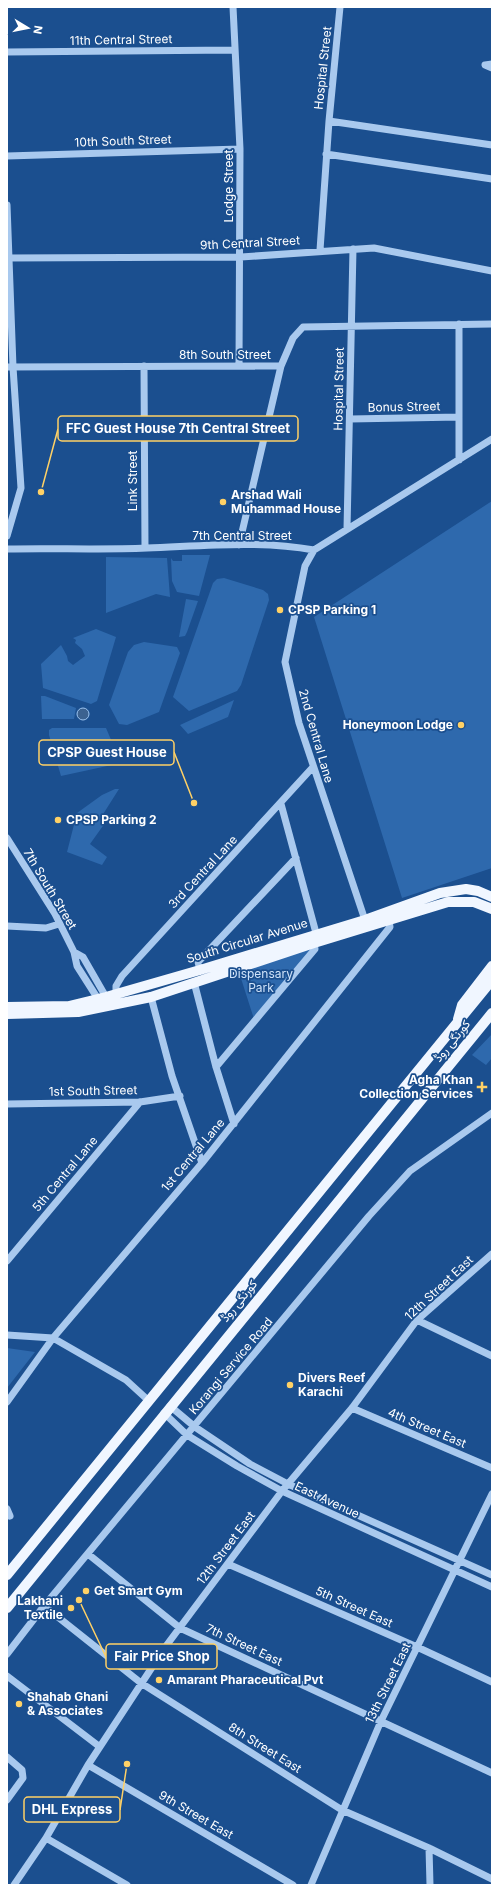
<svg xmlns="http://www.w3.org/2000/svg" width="499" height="1892" font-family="Inter,Vazirmatn,sans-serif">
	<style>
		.green { fill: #2e69ad }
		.water { fill: #3c6290; stroke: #9cc4f0 }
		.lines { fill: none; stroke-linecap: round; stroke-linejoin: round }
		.minor { stroke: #a9c9ee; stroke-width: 7 }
		.major { stroke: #f0f6ff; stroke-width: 10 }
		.poi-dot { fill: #ffd166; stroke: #1b4f8f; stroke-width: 1.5 }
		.labels { text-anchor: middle; stroke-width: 3.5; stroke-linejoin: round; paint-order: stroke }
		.street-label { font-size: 12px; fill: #fff; stroke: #1b4f8f }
		.poi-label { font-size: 12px; font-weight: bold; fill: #fff; stroke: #1b4f8f; text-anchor: start }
		.park-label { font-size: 12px; fill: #cfe3fa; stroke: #1b4f8f }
		.leader { fill: none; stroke: #ffd166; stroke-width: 1.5 }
		.callout-dot { fill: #ffd166; stroke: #1b4f8f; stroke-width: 1.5 }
		.callout { fill: #1b4f8f; stroke: #ffd166; stroke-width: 1.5 }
		.callout-label { font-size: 13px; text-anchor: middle; font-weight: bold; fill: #fff }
	</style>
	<rect width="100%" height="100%" fill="#1b4f8f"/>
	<!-- green -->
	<path class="green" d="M492 501V868L402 898 314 617Z
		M182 555H210L199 596 177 592 172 581 171 558 173 561H182Z
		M106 557 167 558 170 597 156 594 106 613Z
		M224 578 263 590 268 594 269 600 241 685 237 691 189 711 173 697 213 583 217 579Z
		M186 599 198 601 187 632 185 636 179 637Z
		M96 629 116 637 97 701 91 704 43 688 41 664 61 645 67 656 68 661 73 665 85 656 82 649 75 643 76 640 73 638Z
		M144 642 177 647 180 653 159 712 127 725 119 724 109 705 128 652 134 645Z
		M41 696H45L76 708 74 719H42Z
		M234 700 228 717 188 734 180 725Z
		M52 728H106L121 763 61 776 49 735V730Z
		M115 789H119L100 819 105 823 90 844 107 857 102 865 67 852 77 813 102 795Z
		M313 944 314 949 254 1019 238 969Z
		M492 1034V1058L486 1065 472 1055Z
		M7 1348 35 1352 7 1388Z"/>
	<!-- water -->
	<path class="water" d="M77 714a6 6 0 1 1 12 0a6 6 0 1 1-12 0Z"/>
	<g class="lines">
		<!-- minor -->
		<path class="minor" d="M233 7 240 149 239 366
			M7 52 234 50
			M492 64 485 65 492 68
			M329 121 492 145
			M326 154 492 179
			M7 156 240 149
			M7 205 13 367 21 488 7 536
			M320 250 329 121 340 7
			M7 258 241 257 374 248 492 271
			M144 366 145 548
			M7 367 281 366 293 338 303 327 492 324
			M350 419 459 417
			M459 460V324
			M347 529 353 249
			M239 545 281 366
			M7 549C54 548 100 550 147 548 202 546 259 540 314 550L492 439
			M314 550 305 566 285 662 299 723 366 923
			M281 804 316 933
			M7 838 55 914 74 952 77 966 98 999
			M7 926 46 928 59 924
			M74 952 83 957 106 997
			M200 970 198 962 296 858
			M194 982 216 1067 234 1124
			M116 994V986L122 976 313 767
			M151 997 172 1076 202 1163
			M216 1067 315 949 314 943
			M7 1104 140 1102 180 1096
			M7 1261 140 1102
			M417 1320 492 1356
			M7 1335 53 1338 126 1380 149 1401
			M7 1402 53 1338 202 1163 390 927 389 920
			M170 1406 195 1427 250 1464 288 1484 492 1575
			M352 1408 492 1468
			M164 1413 187 1435 237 1466 282 1491 492 1587
			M7 1509 10 1516
			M88 1554 180 1628 492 1773
			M228 1564 417 1647 492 1682
			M44 1606 141 1683 342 1810 429 1848 492 1879
			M7 1654 44 1606 369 1216 410 1171 492 1113
			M7 1676 100 1747
			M7 1757 22 1770 23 1778 7 1800
			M88 1765 293 1885
			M46 1838 127 1885
			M429 1848 430 1885
			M14 1885 46 1838 88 1765 166 1646 282 1491 352 1408 417 1320 492 1254
			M311 1885 381 1721 492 1494"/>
		<!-- major -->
		<path class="major" d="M7 1007 69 1006 106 997 200 970 365 920 440 893 466 889 478 891 492 897
			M7 1014 78 1012 151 997 314 943 448 902H474L492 909
			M458 1019 462 1005 492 966
			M7 1575 492 980
			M7 1608 492 1013"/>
	</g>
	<!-- markers -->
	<g class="poi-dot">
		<circle cx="223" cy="502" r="4"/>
		<circle cx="280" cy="610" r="4"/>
		<circle cx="461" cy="725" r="4"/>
		<circle cx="58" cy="820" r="4"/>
		<path d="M480 1081h4v4h4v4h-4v4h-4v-4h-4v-4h4z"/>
		<circle cx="290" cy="1385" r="4"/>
		<circle cx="86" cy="1591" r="4"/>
		<circle cx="71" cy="1608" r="4"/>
		<circle cx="159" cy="1680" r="4"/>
		<circle cx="19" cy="1704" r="4"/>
	</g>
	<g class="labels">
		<!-- street labels -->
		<g class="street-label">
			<text transform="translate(121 40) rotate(-1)" y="4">11th Central Street</text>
			<text transform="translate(323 68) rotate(-84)" y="4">Hospital Street</text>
			<text transform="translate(123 141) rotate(-2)" y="4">10th South Street</text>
			<text transform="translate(229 186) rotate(-90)" y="4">Lodge Street</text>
			<text transform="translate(250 243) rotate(-3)" y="4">9th Central Street</text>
			<text x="225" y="359">8th South Street</text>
			<text transform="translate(339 389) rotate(-89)" y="4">Hospital Street</text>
			<text transform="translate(404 407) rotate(-1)" y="4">Bonus Street</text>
			<text transform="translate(133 481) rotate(-90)" y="4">Link Street</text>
			<text x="242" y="540">7th Central Street</text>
			<text transform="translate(316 736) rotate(74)" y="4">2nd Central Lane</text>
			<text transform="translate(203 872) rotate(-47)" y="4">3rd Central Lane</text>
			<text transform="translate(50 889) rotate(59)" y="4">7th South Street</text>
			<text transform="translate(247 941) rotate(-17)" y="4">South Circular Avenue</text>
			<text transform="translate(452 1041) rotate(-51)" y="4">کورنگی روڈ</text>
			<text transform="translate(93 1091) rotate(-1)" y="4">1st South Street</text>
			<text transform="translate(193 1155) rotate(-50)" y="4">1st Central Lane</text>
			<text transform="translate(65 1174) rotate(-50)" y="4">5th Central Lane</text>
			<text transform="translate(439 1288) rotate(-43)" y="4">12th Street East</text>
			<text transform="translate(239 1301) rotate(-51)" y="4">کورنگی روڈ</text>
			<text transform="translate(231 1366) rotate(-50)" y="4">Korangi Service Road</text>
			<text transform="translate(427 1428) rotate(23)" y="4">4th Street East</text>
			<text transform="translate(327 1500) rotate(25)" y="4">East Avenue</text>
			<text transform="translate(226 1548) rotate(-53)" y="4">12th Street East</text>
			<text transform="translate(354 1607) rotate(24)" y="4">5th Street East</text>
			<text transform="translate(244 1645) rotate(25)" y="4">7th Street East</text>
			<text transform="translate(388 1683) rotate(-64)" y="4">13th Street East</text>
			<text transform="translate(265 1748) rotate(32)" y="4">8th Street East</text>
			<text transform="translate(196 1815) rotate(30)" y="4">9th Street East</text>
		</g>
		<!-- poi labels -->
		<g class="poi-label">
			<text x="231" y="499">Arshad Wali<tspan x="231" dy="14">Muhammad House</tspan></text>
			<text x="288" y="614">CPSP Parking 1</text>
			<text x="453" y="729" text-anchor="end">Honeymoon Lodge</text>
			<text x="66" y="824">CPSP Parking 2</text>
			<text x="473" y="1084" text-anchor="end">Agha Khan<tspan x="473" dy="14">Collection Services</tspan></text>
			<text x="298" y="1382">Divers Reef<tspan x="298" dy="14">Karachi</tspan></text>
			<text x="94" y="1595">Get Smart Gym</text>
			<text x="63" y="1605" text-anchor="end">Lakhani<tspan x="63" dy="14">Textile</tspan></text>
			<text x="167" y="1684">Amarant Pharaceutical Pvt</text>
			<text x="27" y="1701">Shahab Ghani<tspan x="27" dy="14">&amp; Associates</tspan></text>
		</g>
		<!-- park labels -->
		<g class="park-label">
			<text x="261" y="978">Dispensary<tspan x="261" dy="14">Park</tspan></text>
		</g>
	</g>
	<!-- callouts -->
	<path class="leader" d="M41 492L58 429M194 803L174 752M79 1600L106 1657M127 1764L120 1810"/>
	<g class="callout-dot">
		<circle cx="41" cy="492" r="4"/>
		<circle cx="194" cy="803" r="4"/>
		<circle cx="79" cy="1600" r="4"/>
		<circle cx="127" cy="1764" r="4"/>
	</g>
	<g class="callout">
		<rect x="58" y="416" width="240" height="25" rx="4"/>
		<rect x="39" y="740" width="135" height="25" rx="4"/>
		<rect x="106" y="1644" width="111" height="25" rx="4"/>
		<rect x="24" y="1797" width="96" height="25" rx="4"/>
	</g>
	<g class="callout-label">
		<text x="178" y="433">FFC Guest House 7th Central Street</text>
		<text x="107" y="757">CPSP Guest House</text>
		<text x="162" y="1661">Fair Price Shop</text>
		<text x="72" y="1814">DHL Express</text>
	</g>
	<!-- border -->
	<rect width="499" height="1892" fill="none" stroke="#ffffff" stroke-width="16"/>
	<!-- north arrow -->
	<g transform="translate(28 28) rotate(100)" stroke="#1b4f8f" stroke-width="3" paint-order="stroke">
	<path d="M0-3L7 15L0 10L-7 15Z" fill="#ffffff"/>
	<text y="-6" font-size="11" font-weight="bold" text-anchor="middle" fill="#ffffff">N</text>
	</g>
</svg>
